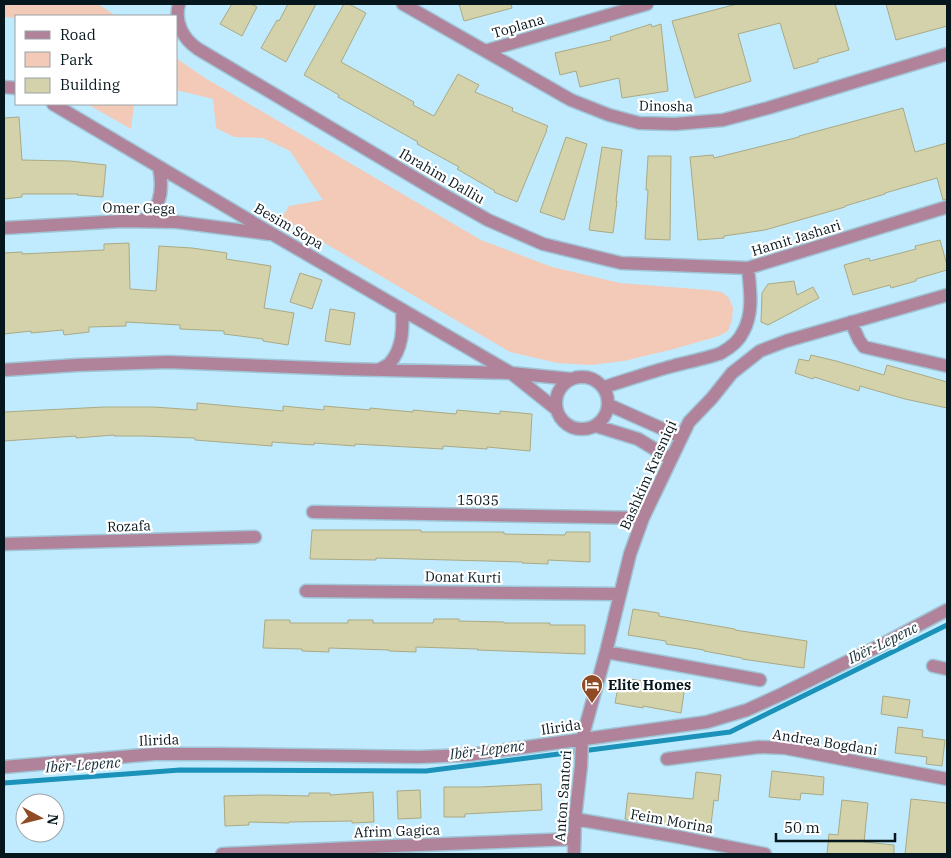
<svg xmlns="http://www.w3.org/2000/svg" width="951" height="858" font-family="'IBM Plex Serif',serif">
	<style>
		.green { fill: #f2cab7 }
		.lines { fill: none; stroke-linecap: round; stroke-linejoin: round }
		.stream { stroke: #1b92b9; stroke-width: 5 }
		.building { fill: #d3d2ab; stroke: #aaa984 }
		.street-casing { stroke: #9fc5d6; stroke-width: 15 }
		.street { stroke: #b0839a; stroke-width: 12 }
		.labels { text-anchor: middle; stroke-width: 4.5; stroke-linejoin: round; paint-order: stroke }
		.street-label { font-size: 14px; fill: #06161d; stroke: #fff }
		.poi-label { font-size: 14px; font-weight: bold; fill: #06161d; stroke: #fff; text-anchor: start }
		.water-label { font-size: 15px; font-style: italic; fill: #1b323c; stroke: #fff }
	</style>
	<rect width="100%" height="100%" fill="#c0ebfe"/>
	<!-- green -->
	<path class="green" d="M4 4H98L116 16H16V18L4 17Z
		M176 58 205 78 481 240 552 267 620 283 708 290 722 292 729 298 733 308 732 320 728 331 719 336 674 349 624 361 591 365 557 363 510 352 282 218 289 206 323 200 290 151 263 138 234 137 216 128 213 99 176 90Z
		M87 104H134L131 129Z"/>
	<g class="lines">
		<!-- stream -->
		<path class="stream" d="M4 783 180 770 426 771 730 732 947 625"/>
	</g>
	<!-- building -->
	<path class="building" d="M232 4H251L257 7 242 36 220 24Z
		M288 4H316L286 62 261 48 277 20 279 21Z
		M344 4H349L366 13 341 62 414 102 413 105 434 116 458 74 479 85 475 92 513 108 512 111 548 126 546 130H547L517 202 494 192 495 191 457 169 459 167 417 144 418 142 338 97 339 95 304 75Z
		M459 4H511L512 8 464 21Z
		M737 4H835L849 50 818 59V62L794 69 780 23 738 34 751 81 695 98 672 21Z
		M886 4H947V26L896 40Z
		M651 24 652 27 661 24 668 91 622 98 619 78 580 87 576 71 560 75 555 53 611 40 610 37Z
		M903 108 915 152 947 143V199L943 200 937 178 885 193V194L845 206V207L765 230 724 236V238L698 240 690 157 713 155 714 158 799 137V136Z
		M19 117 22 160 70 161 106 165 103 197 77 195 78 194H22V197L4 199V118Z
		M566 137 587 144 564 220 540 212Z
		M602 147 622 150 616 201H617L613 233 589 230Z
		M648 156H671L670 240 645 239 648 190H646Z
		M940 240 947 265V270L916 279V281L891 288 890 285 853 295 844 265 869 258 870 261 916 249 915 246Z
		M129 243 130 289 156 291 159 246 192 248 227 253 226 259 271 266 264 308 294 313 288 345 263 341V339L224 334V331L180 329V325L126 322V326L89 327V332L64 335 63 330 31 333V331L4 334V253L22 252V254L104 250V244Z
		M300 273 322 280 312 309 290 302Z
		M794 281 797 295 813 287 819 298 768 325 761 322 762 293 768 284Z
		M330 309 355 313 350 345 325 341Z
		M811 355 836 361 884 375 887 365 947 382V408L905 399 860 386 859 391 814 377 813 379 795 373 799 359 809 361Z
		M197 403 283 411V406L324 410V406L370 410V408L413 412V410L456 414 457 410 500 414V411L532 414 530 451 487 447V449L443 446V449L355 444V446L314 443V445L272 442V446L195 440V438L142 436H114V435L76 438V436L4 441V412L104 407H154L197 410Z
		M312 530H421V532H504V534L565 535 566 532H590V562L548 560V564L522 563V562L376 558V560L310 559Z
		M633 609 659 613V616L735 629V630L807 641 804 668 742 659V658L704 651V650L666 644V641L628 635Z
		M434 619H459V621L504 622V623H550V625H585V654L477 650 478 649 416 647V652L389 651V650L329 648V652L302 651V649L263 648 265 620H290V623H348V620H373V623H433Z
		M620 677 658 684 659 682 685 686 681 713 643 706V708L615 703Z
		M883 696 910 700 907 718 881 714Z
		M898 727 923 730 922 737 945 740 942 766 926 764 927 757 895 753Z
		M772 771 824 777 823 795 801 793 800 800 769 797Z
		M696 772 721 775 718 801 714 800 710 833 688 830V827L625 819 628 793 693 799Z
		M541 784 542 810 465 814V817H444V787H480Z
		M420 790 421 818 398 819 397 791Z
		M373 792 374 822 352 823V821L289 822V823L249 822V825L225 826 224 796 265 795 309 796V793H330V795Z
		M911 799 947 803V854H905Z
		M842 800 868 803 864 842 894 845V854H827L829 834 838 835Z"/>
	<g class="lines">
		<!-- street casing -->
		<g class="street-casing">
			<path id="street" d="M179 4C174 22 183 39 198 49L435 190 488 220 543 244 621 263 748 268 947 207
				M403 4 571 100 609 115 639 123 675 124 723 120 768 108 947 54
				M485 51 647 4
				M4 87 16 88
				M53 104 274 235 511 373 556 409
				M141 221C144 219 149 217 151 214 163 201 162 182 159 167
				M4 228 122 221 177 222 269 234
				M851 322 859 340 864 347 947 366
				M4 370 77 365 168 362 342 369 511 373 571 379
				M379 370C382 368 386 366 389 364 403 349 403 329 402 310
				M556 403a26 26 0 1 1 52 0a26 26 0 1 1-52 0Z
				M604 387C627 380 650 372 673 366 687 362 709 358 721 353 730 348 739 341 743 332 754 313 750 289 748 268
				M609 405 681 437
				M596 426 638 439 671 459
				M313 512 643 518
				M4 544 255 537
				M306 591 620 594
				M606 652 760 680
				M933 666 947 669
				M667 759 759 747 785 748 947 779
				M4 767 155 754H219L419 757 469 755 707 722 747 710 782 694 881 645 947 610
				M575 819 679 837 765 854
				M222 854 394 846 573 839
				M574 854 575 819 581 766 582 739 606 652 630 554 643 518 689 422 712 398 732 373 760 351 786 341 947 295"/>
		</g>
		<!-- street -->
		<use href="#street" class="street"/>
	</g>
	<!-- icons -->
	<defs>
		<g id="hotel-pin" transform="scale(1.125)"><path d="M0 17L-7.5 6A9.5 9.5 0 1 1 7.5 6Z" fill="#904a24" stroke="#fff"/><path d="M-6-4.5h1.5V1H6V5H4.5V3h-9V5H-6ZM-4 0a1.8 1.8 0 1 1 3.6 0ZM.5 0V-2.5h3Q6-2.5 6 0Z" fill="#fff"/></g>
	</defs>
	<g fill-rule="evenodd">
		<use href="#hotel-pin" x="592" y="685"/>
	</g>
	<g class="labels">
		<!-- street labels -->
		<g class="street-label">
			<text transform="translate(518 26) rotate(-16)" y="5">Toplana</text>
			<text transform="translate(666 106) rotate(1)" y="5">Dinosha</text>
			<text transform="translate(442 176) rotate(30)" y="5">Ibrahim Dalliu</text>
			<text transform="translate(139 208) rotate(1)" y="5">Omer Gega</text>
			<text transform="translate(289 226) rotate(30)" y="5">Besim Sopa</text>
			<text transform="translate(796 238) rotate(-17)" y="5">Hamit Jashari</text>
			<text transform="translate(648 475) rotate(-66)" y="5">Bashkim Krasniqi</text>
			<text transform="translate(478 500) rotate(1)" y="5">15035</text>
			<text transform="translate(129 526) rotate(-2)" y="5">Rozafa</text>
			<text transform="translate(463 577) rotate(1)" y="5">Donat Kurti</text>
			<text transform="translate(561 727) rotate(-8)" y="5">Ilirida</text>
			<text transform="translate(159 740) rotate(-2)" y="5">Ilirida</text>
			<text transform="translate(825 742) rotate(9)" y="5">Andrea Bogdani</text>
			<text transform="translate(563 796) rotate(-86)" y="5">Anton Santori</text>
			<text transform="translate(672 821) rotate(10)" y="5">Feim Morina</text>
			<text transform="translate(397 831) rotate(-2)" y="5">Afrim Gagica</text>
		</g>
		<!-- poi labels -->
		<g class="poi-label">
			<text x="608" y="690">Elite Homes</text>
		</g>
		<!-- water labels -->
		<g class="water-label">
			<text transform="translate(883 643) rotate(-26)" y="5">Ibër-Lepenc</text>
			<text transform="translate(487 750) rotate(-7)" y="5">Ibër-Lepenc</text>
			<text transform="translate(83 765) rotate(-4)" y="5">Ibër-Lepenc</text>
		</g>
	</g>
	<!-- border -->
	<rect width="951" height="858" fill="none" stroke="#06161d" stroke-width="10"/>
	<!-- legend -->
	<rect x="15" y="15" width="162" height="90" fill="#ffffff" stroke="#9ba2a5"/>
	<rect x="25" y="31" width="25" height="8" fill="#b0839a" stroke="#9ba2a5"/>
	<text x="60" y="40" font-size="15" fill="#06161d">Road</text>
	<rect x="25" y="52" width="25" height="15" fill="#f2cab7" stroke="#9ba2a5"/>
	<text x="60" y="65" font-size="15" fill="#06161d">Park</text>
	<rect x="25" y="78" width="25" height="15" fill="#d3d2ab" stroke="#9ba2a5"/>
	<text x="60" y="90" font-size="15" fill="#06161d">Building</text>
	<!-- north arrow -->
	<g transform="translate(40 818) rotate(97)"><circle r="24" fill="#ffffff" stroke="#9ba2a5"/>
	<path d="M0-4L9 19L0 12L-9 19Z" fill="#904a24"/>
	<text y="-8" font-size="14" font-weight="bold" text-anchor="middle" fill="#06161d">N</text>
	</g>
	<!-- scale -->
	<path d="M776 833v8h119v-8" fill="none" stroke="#06161d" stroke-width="2.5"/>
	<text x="784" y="833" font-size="15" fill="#06161d" stroke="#ffffff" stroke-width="4" paint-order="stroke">50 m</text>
</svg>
